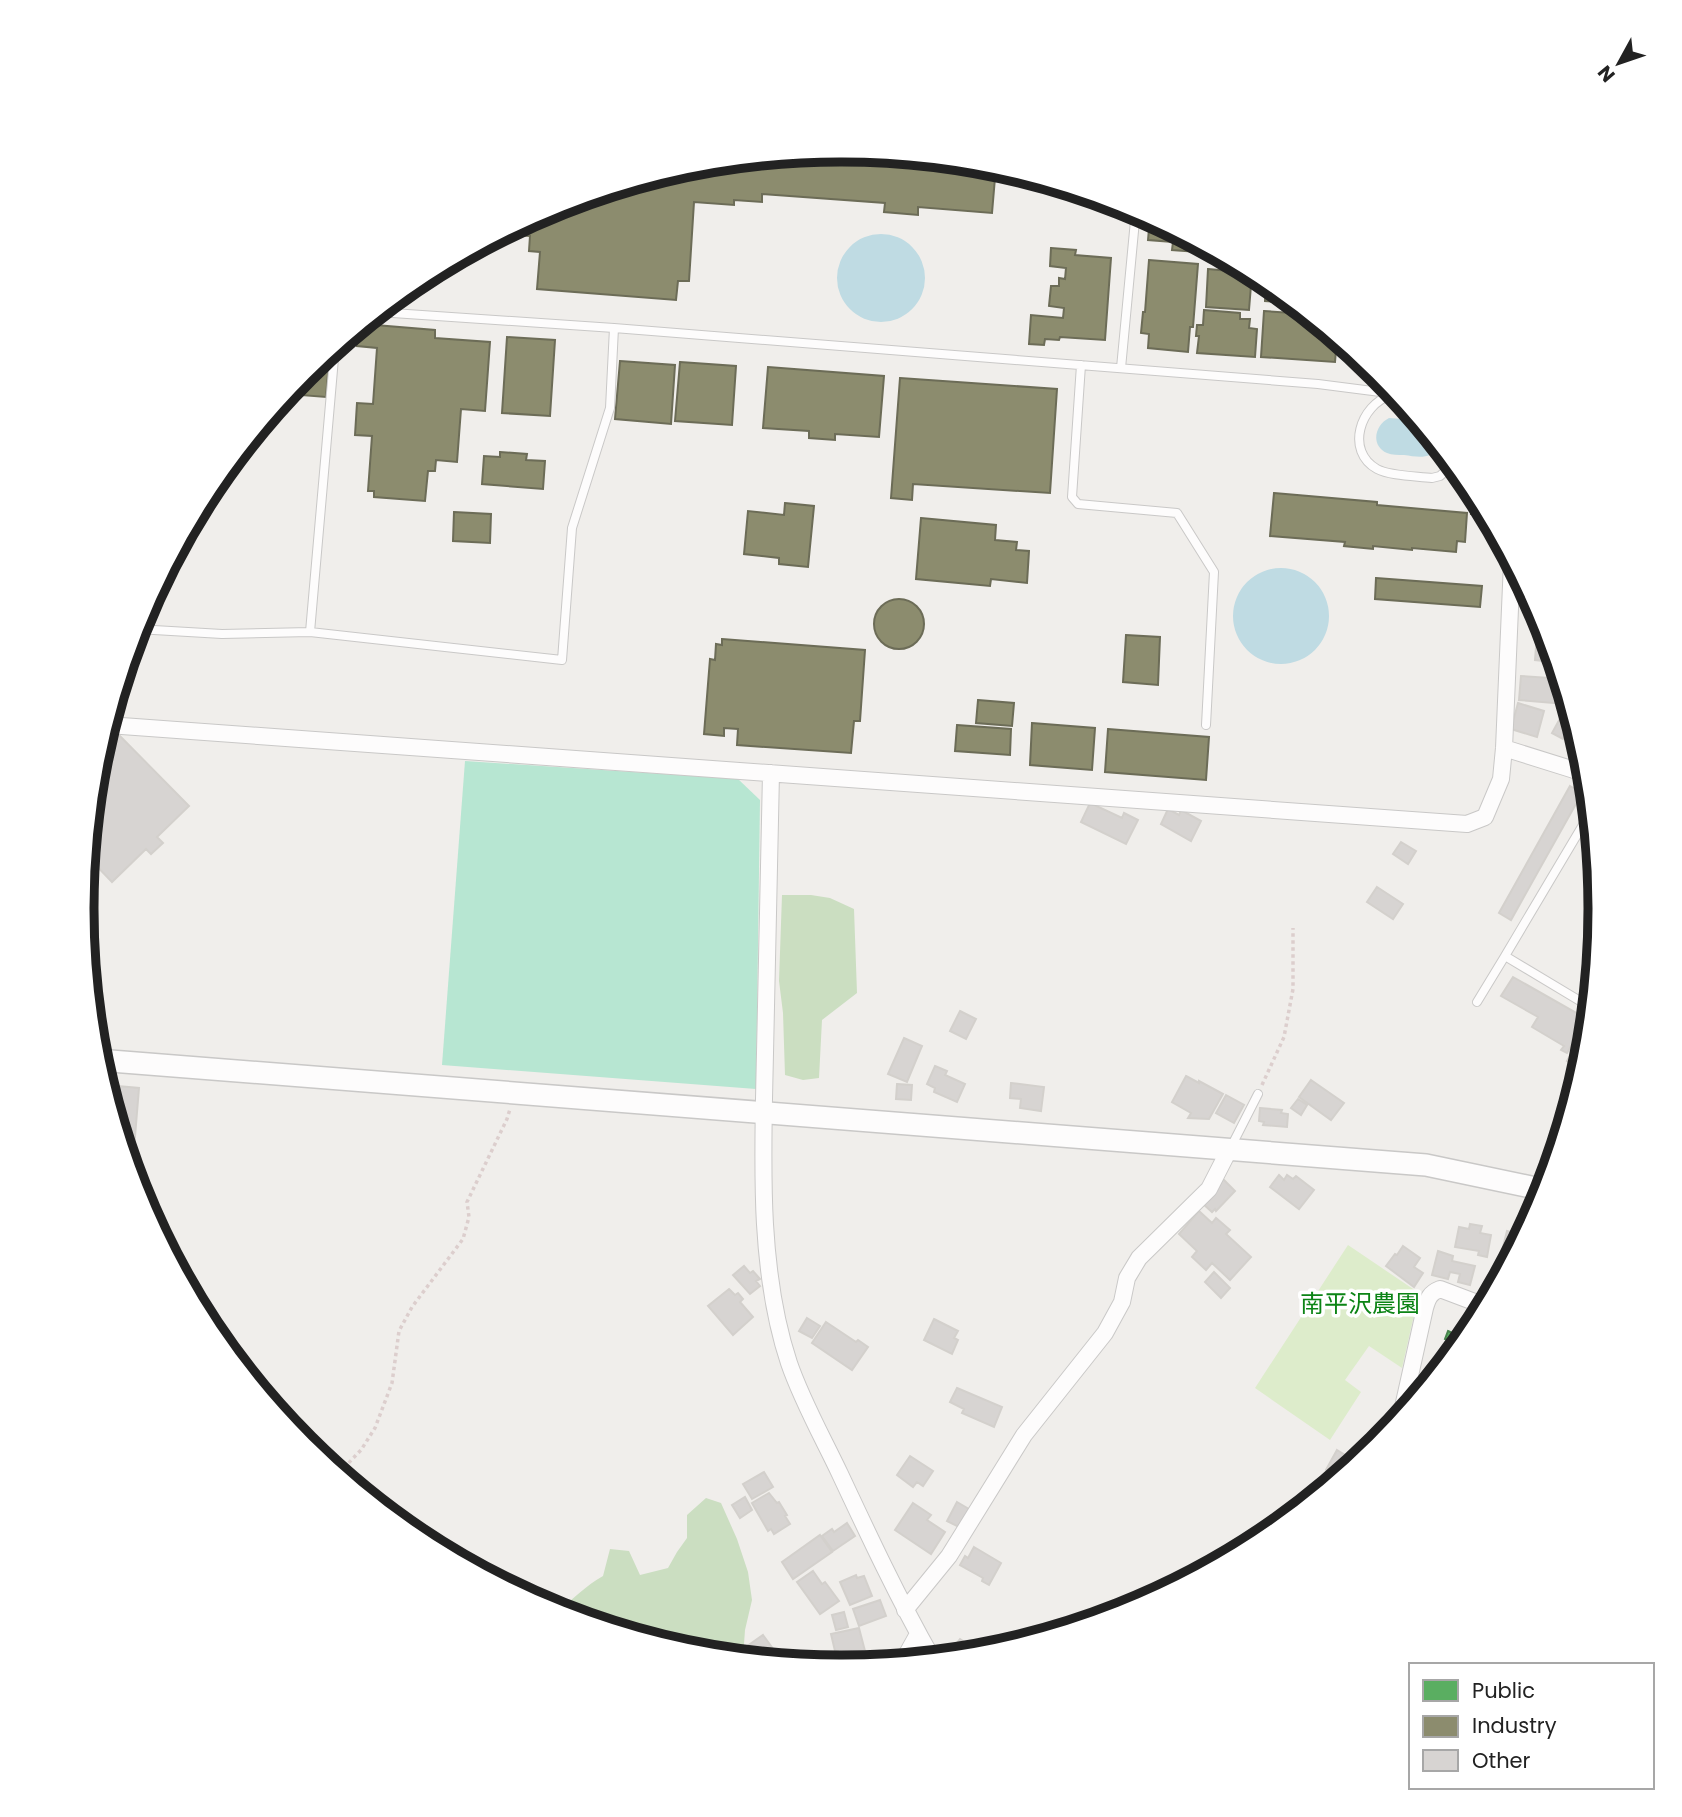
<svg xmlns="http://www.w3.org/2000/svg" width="1682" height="1817" font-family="Poppins,'Noto Sans JP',sans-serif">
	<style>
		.grass { fill: #ddeccb }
		.forest { fill: #cbdec1 }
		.pitch { fill: #b7e6d2 }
		.water { fill: #bfdbe3 }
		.public { fill: #5aae61; stroke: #49844e; stroke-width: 2 }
		.industry { fill: #8c8c6e; stroke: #6c6c57; stroke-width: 2 }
		.building { fill: #d7d4d2; stroke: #d3d0cc; stroke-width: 2 }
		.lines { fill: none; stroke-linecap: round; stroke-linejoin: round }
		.service-casing { stroke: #c9c8c7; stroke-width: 10 }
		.minor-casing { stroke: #c9c8c7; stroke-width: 18 }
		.tertiary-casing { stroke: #c9c8c7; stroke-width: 24 }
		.path { stroke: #dccecd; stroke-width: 3.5; stroke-dasharray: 3.5 3.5; stroke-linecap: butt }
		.service { stroke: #fdfcfc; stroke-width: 8 }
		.minor { stroke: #fdfcfc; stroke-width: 16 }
		.tertiary { stroke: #fdfcfc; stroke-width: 21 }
		.labels { text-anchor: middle; stroke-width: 7; stroke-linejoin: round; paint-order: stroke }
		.park-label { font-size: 24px; fill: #0c8416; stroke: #fff }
		.rim { fill: none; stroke: #222; stroke-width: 9 }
	</style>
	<rect width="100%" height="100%" fill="#f0eeeb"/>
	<!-- grass -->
	<path class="grass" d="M1348 1245 1419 1293 1402 1368 1369 1346 1345 1380 1361 1392 1330 1440 1255 1388Z"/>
	<!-- forest -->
	<path class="forest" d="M782 895H811L830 898 854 909 857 993 822 1020 819 1078 803 1080 785 1075 783 1013 779 981Z
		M706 1498 721 1503 737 1539 748 1572 752 1600 745 1630 743 1658 693 1653 557 1611C573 1600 586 1585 603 1576L610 1549 629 1551 640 1575 668 1568 677 1552 687 1538V1515Z"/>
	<!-- pitch -->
	<path class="pitch" d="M465 761 738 779 760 800 756 1089 442 1065Z"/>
	<!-- water -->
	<path class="water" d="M837 278a44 44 0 1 1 88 0a44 44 0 1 1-88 0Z
		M1389 418 1417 420 1439 447C1430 460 1418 457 1404 455 1398 455 1392 455 1387 453 1370 445 1375 425 1389 418Z
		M1233 616a48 48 0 1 1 96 0a48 48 0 1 1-96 0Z"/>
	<!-- public -->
	<path class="public" d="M1595 960 1592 986 1583 980Z
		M1448 1331 1465 1339 1459 1346 1445 1339Z"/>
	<!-- industry -->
	<path class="industry" d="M841 150 996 166 992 213 918 207V215L884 212 885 203 762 194V202L734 200V205L694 202 689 281H678L676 300 537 289 540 252 529 251 530 236 501 234 551 207 693 164Z
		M1150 217 1206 247H1199L1198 252 1172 250 1173 242 1148 240Z
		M1051 248 1076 250 1075 255 1111 258 1105 340 1060 337 1059 340 1045 339 1044 345 1029 344 1031 315 1063 318 1064 308 1049 306 1051 286H1059V278L1065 279 1066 268 1050 266Z
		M1149 260 1198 264 1193 327H1190L1188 352 1148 348 1149 334 1141 333 1143 312H1145Z
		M1208 269 1252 273 1249 310 1206 307Z
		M1266 280 1294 303 1265 301Z
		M1204 310 1240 313V319H1250L1249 328 1257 329 1255 357 1197 353 1199 336H1196L1197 325H1203Z
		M1264 311 1307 314 1337 338 1335 362 1261 357Z
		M363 324 435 330V338L490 342 485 411 461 409 457 462 436 460 435 471H428L425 501 374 497V491H368L372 436 355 435 357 403 373 404 377 348 357 346 358 328Z
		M507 337 555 340 550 416 502 413Z
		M330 351 326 397 287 394 305 372Z
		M620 361 675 365 671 424 615 419Z
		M680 362 736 366 732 425 675 421Z
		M768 367 884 376 879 437 835 434V440L809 438V431L763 428Z
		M900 378 1057 389 1050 493 913 484 912 500 891 498Z
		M500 452 527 454 526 460 545 461 543 489 482 484 484 456 500 457Z
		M1470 485 1484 509 1483 514H1471L1472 499H1469Z
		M1274 493 1377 502V505L1467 513 1465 542 1457 541 1456 552 1412 548V550L1373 546V549L1344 546 1345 542 1270 536Z
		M785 503 814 506 808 567 779 564V558L744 554 748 511 784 515Z
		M454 512 491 514 490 543 453 541Z
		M921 518 996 525 995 540 1017 542 1016 550 1029 551 1027 583 991 579 990 586 916 579Z
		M1376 578 1482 586 1480 607 1375 599Z
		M874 624a25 25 0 1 1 50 0a25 25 0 1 1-50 0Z
		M1126 635 1160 637 1158 685 1123 682Z
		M722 639 865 650 860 721H854L851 753 737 745 738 729 724 728V736L704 734 710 659 715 660 716 644 722 645Z
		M978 700 1014 703 1012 726 976 723Z
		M1032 723 1095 728 1092 770 1030 765Z
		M957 725 1011 729 1010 755 955 751Z
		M1108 729 1209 737 1206 780 1105 772Z"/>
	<!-- building -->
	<path class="building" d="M1537 634 1547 635 1555 662 1535 660Z
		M1550 674 1559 675 1565 695V704L1519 700 1521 676 1550 678Z
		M1518 703 1544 711 1537 737 1511 729Z
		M1563 713 1572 718 1578 737 1576 741 1566 735 1563 739 1552 733Z
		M115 731 189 806 157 837 163 843 151 854 146 849 112 882 87 856 97 760 102 744Z
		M1570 786 1582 793 1511 920 1499 913Z
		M1090 803 1122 818 1124 813 1138 820 1126 844 1081 822Z
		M1168 809 1179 815 1181 810 1201 821 1191 841 1161 824Z
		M1401 842 1416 851 1408 864 1393 854Z
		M1377 887 1403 904 1393 919 1367 902Z
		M1513 977 1587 1019 1567 1053 1561 1050 1564 1046 1532 1027 1538 1017 1501 996Z
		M960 1011 976 1019 966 1039 950 1031Z
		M1588 1025 1585 1057 1578 1068 1567 1061Z
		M904 1038 922 1046 907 1082 888 1074Z
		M935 1066 947 1071 945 1075 965 1084 957 1102 934 1092 935 1088 927 1084Z
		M1186 1076 1199 1083V1081L1223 1094 1209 1119 1188 1118 1191 1113 1172 1102Z
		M1311 1080 1344 1103 1331 1120 1299 1097Z
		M1011 1083 1044 1087 1041 1111 1020 1108 1021 1099 1010 1098Z
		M897 1084 912 1085 911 1100 896 1099Z
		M106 1085 139 1088 132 1173Z
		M1226 1095 1244 1105 1234 1123 1216 1113Z
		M1298 1099 1307 1105 1301 1115 1291 1108Z
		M1260 1108 1282 1110 1281 1113 1288 1114 1287 1127 1263 1125 1264 1122 1259 1121Z
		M1279 1175 1284 1180 1287 1175 1293 1179 1296 1176 1314 1190 1299 1209 1270 1187Z
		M1222 1178 1235 1191 1216 1211 1215 1209 1212 1212 1202 1203Z
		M1199 1211 1212 1223 1216 1218 1230 1230 1226 1234 1251 1257 1230 1280 1212 1263 1206 1270 1192 1257 1197 1251 1179 1234Z
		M1470 1224 1482 1226 1480 1233 1491 1235 1487 1257 1478 1255 1479 1251 1455 1247 1459 1227 1469 1229Z
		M1507 1231 1523 1235 1512 1254 1502 1251Z
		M1403 1246 1420 1258 1414 1267 1423 1273 1414 1287 1386 1266 1395 1254 1397 1255Z
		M1438 1251 1453 1256 1452 1261 1475 1266 1470 1285 1458 1282 1460 1274 1450 1272 1448 1279 1432 1275Z
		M744 1266 750 1273 753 1271 760 1279 756 1281 760 1286 750 1294 733 1275Z
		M1214 1272 1230 1288 1221 1298 1205 1282Z
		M729 1289 735 1295 738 1293 743 1299 740 1302 753 1317 733 1335 708 1306Z
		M807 1318 820 1326 812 1338 799 1331Z
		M934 1319 958 1331 954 1338 958 1340 952 1354 924 1340Z
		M826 1322 856 1342 858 1340 868 1347 852 1370 812 1343Z
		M1427 1372 1435 1375 1414 1401Z
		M957 1388 1002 1407 994 1427 962 1413 964 1409 950 1402Z
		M1337 1450 1357 1462 1338 1477 1326 1470Z
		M910 1456 933 1471 923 1486 917 1482 913 1487 897 1475Z
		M764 1472 773 1487 752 1499 743 1484Z
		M769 1493 777 1503 779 1502 787 1515 785 1516 790 1524 774 1534 771 1529 768 1531 752 1503Z
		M745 1497 752 1510 740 1518 732 1505Z
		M957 1502 969 1509 959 1527 947 1521Z
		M913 1503 931 1515 927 1520 945 1532 931 1554 895 1530Z
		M847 1523 855 1536 833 1551 822 1536 832 1529 834 1532Z
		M820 1535 832 1552 793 1579 782 1562Z
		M974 1547 1001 1563 989 1585 982 1581 983 1578 960 1565 965 1556 968 1558Z
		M813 1571 822 1584 825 1582 839 1601 820 1614 797 1582Z
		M856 1575 857 1578 864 1576 872 1596 850 1605 840 1582Z
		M880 1600 886 1616 859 1626 853 1609Z
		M844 1612 848 1627 836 1630 832 1615Z
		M859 1628 865 1651 861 1652 863 1665 845 1667 843 1657 840 1658 838 1651H835L831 1634Z
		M763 1635 782 1661 749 1658 743 1649Z
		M960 1639 970 1646 963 1655 953 1648Z"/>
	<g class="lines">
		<!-- service casing -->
		<g class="service-casing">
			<path id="service" d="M378 312 614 328 1318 384 1396 394
				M1081 365 1072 497 1078 504 1177 513 1214 572 1206 725
				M1121 368 1136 210
				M1391 395C1360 405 1345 451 1377 469 1390 476 1417 476 1432 478L1440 476 1453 464
				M137 629 222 634 310 632 562 660 572 528 610 408 614 328
				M310 632 335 347
				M1477 1002 1505 956
				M1590 1007 1505 956 1590 813
				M1231 1147 1258 1094"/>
		</g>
		<!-- minor casing -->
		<g class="minor-casing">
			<path id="minor" d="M108 725 1467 824 1485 817 1501 779 1504 748 1512 562
				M1504 748 1587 774
				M771 773C769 866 767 960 765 1053 763 1153 757 1267 789 1363 802 1401 823 1438 840 1474 869 1536 898 1598 932 1658
				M1401 1416 1425 1308C1428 1298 1430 1293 1440 1289L1485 1306
				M905 1610 949 1556 1024 1435 1105 1333 1122 1302 1127 1278 1139 1258 1209 1189 1229 1150
				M903 1661 918 1634"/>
		</g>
		<!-- tertiary casing -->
		<g class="tertiary-casing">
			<path id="tertiary" d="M98 1060 1426 1165 1545 1190"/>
		</g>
		<!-- path -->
		<path class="path" d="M1262 1085 1284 1037 1293 989V928
			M339 1473 361 1450 375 1428 392 1383 399 1331 412 1307 463 1239 469 1217 467 1202 507 1119 510 1109"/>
		<!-- service -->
		<use href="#service" class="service"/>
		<!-- minor -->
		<use href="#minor" class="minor"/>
		<!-- tertiary -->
		<use href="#tertiary" class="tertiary"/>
	</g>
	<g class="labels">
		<!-- park labels -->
		<g class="park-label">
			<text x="1360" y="1312">南平沢農園</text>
		</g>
	</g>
	<!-- crop -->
	<path d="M0 0H1682V1817H0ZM840 162H842A746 746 0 0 1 1588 908V909A746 746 0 0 1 842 1655H840A746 746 0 0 1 94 909V908A746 746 0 0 1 840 162Z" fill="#fff" fill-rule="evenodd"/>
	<path class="rim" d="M840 162H842A746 746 0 0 1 1588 908V909A746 746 0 0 1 842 1655H840A746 746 0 0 1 94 909V908A746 746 0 0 1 840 162Z"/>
	<!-- legend -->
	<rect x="1409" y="1663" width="245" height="126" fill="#ffffff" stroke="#a7a7a7" stroke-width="2"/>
	<rect x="1423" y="1680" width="35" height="21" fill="#5aae61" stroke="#a7a7a7" stroke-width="2"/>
	<text x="1472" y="1698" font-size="21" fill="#222222">Public</text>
	<rect x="1423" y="1716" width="35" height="21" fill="#8c8c6e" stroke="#a7a7a7" stroke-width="2"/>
	<text x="1472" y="1733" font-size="21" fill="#222222">Industry</text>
	<rect x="1423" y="1750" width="35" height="21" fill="#d7d4d2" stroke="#a7a7a7" stroke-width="2"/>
	<text x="1472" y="1768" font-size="21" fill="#222222">Other</text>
	<!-- north arrow -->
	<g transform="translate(1619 63) rotate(230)" stroke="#ffffff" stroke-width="5" paint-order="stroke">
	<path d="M0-5L12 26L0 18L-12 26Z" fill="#222222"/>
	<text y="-10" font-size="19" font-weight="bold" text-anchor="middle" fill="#222222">N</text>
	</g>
</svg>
